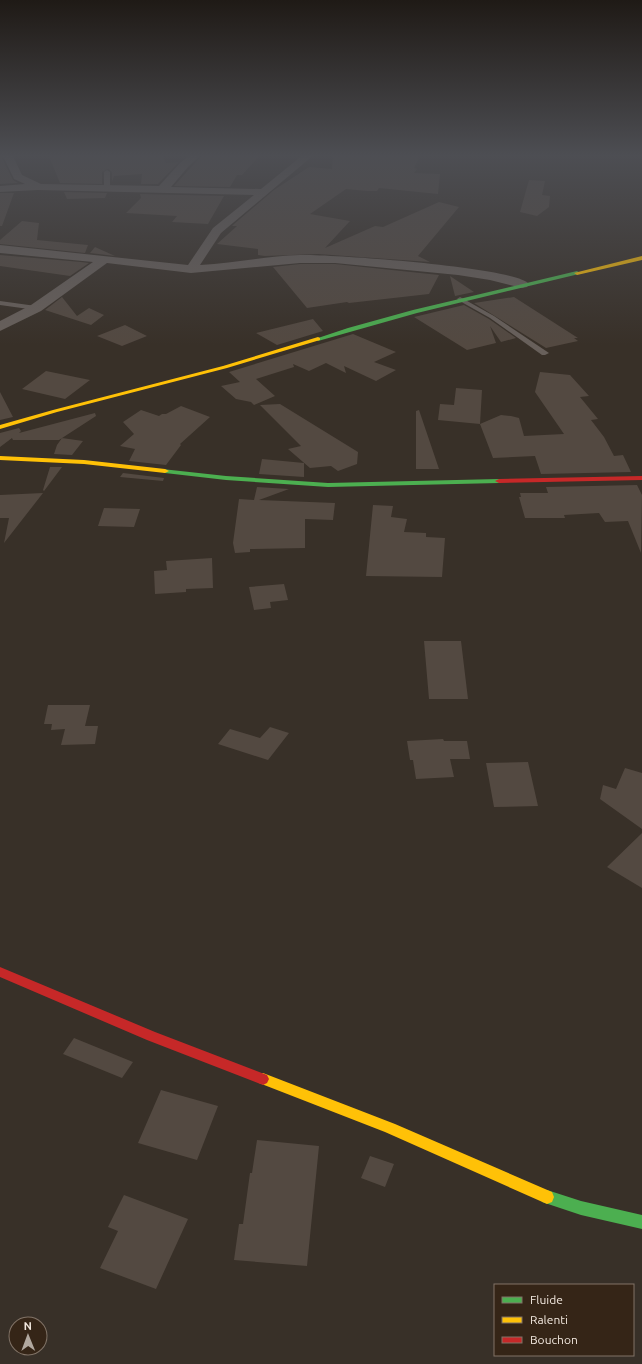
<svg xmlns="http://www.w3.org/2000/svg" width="642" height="1364" font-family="Ubuntu,sans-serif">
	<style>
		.building { fill: #534941 }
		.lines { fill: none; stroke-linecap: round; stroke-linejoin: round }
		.lane { fill: #68605b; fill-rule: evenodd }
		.street { fill: #68605b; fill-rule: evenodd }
		.fast { fill: #4caf50; fill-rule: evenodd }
		.slow { fill: #ffc107; fill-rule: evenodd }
		.jam { fill: #c62828; fill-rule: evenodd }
	</style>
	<rect width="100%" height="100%" fill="#383028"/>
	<!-- building -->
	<path class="building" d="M0 154 13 180 18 183 0 184Z
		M48 154H162L166 163 179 162 158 184H141L142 174 114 176 112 182V172L108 169 102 172V184L60 183Z
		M203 154H261L242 175H237L230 187 174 186Z
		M333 154H421L414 168 417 169 414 173 440 174 438 194 379 188 377 191H367L346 189 310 214 350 221 325 248 375 226 383 227 439 202 459 207 418 256 430 262 318 254 265 256 258 255V249L217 244 237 226H232L234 224 274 190 309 167 332 169Z
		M529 180 545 181 542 195 550 196 549 207 537 216 520 212Z
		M64 192 107 193 105 198 67 199Z
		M0 193H14L2 226H0Z
		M140 194 224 196 208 224 172 222 177 216 126 213 141 198Z
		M22 221 39 223 37 240 88 245 85 253 0 244V240Z
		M95 247 115 256 90 253Z
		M0 255 81 262 89 263 70 276 0 266Z
		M300 264H335L439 275 429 294 349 303 347 302 307 308 273 267Z
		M450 276 474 292 455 296Z
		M62 297 77 316 89 308 104 315 91 325 45 310Z
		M514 297 578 338H574L578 341 546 348 474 303Z
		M464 305 489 319 516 338 501 342 490 326 496 343 467 350 414 317Z
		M313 319 323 331 277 345 256 333Z
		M125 325 147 336 122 346 97 336Z
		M353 334 396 352 374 362 396 370 376 381 344 366 346 373 326 363 309 371 293 364 294 367 256 379 275 396 254 405 251 402 236 399 221 386 240 382 229 372Z
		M46 371 90 380 65 399 22 389Z
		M540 372 570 375 589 396 580 397 598 419 591 420 604 437 614 456 623 455 631 472 541 474 535 456 493 458 480 424 501 415 511 416 519 418 524 436 564 434 535 392Z
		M456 388 482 390 480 424 438 420 440 404 454 405Z
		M0 392 13 417 0 420Z
		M280 404 358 452 357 464 338 471 331 466 310 468 288 449 301 446 260 405Z
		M181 406 210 417 180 444 181 445 166 465 129 461 135 449 120 446 134 434 123 422 141 410 159 416 162 414H166Z
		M419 410 439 469H416V411Z
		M95 413 96 416 59 440H13L12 438 0 447V433L19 428 21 431 19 433Z
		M62 438 83 441 72 455 54 454 57 445Z
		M262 459 304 463V477L259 474Z
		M50 467H62L44 491 43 490Z
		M123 473 164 478 163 481 120 477Z
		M637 485 642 495 641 553 628 521 605 522 599 513 564 515 565 518H525L519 497H521L520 493H548L546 487Z
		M257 487 289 489 259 500 335 503 333 520 305 519V548L250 549V552L235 553 233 543 239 499 254 500Z
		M43 493 4 543 9 518H0V495Z
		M373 505 393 506 391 517 407 519 404 532 426 533V537L445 538 442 577 366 576Z
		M104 508 140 509 134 527 98 526Z
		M212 558 213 588 186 589V592L155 594 154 571 167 570 166 561Z
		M284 584 288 600 270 602 271 608 254 610 249 587Z
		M424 641H461L468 699H429Z
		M48 705H90L85 726H98L95 744 61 745 65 729 51 730 52 724H44Z
		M270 727 289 733 268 760 218 744 230 729 260 738Z
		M443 739 444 741H467L470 759H450L454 777 416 779 413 760H410L407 741Z
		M528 762 538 806 494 807 486 763Z
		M625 768 642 773V829L600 799 603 785 616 789Z
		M642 833V888L607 867Z
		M74 1038 133 1062 122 1078 63 1054Z
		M161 1090 218 1106 197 1160 138 1143Z
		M257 1140 319 1146 307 1266 234 1260 239 1224H243L250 1173H252Z
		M370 1156 394 1164 385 1187 361 1178Z
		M124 1195 188 1219 156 1289 100 1268 118 1231 108 1227Z"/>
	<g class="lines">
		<!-- lane -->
		<path class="lane" d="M107 170 110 172V188L107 190 104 188V172Z
			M460 297 494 316 549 353 545 355H542L490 318 458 300 457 299Z
			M0 301 36 306 39 308 36 310 0 305Z"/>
		<!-- street -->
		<path class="street" d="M2 154H12L22 175 41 184 159 186 180 163 191 154H202L188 167 171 187 261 189 304 154H315L221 233 200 265C234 263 267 256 300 255 329 254 517 267 529 284L527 287 522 288 490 280 458 275 335 263H300L191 273 107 263 41 311 0 331V321L31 305 93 262 0 253V245L188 265 213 228 254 195 38 190 0 192V186L25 184 14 179Z"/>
		<!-- fast -->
		<path class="fast" d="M577 271 580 273 579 274 417 313 318 341 315 339 348 328 413 310Z
			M162 469 226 476 328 483 499 479 503 481 499 483 328 487 226 480 165 473 161 471Z
			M547 1190 581 1201 642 1215V1229L581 1215 542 1202 540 1197 542 1192Z"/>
		<!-- slow -->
		<path class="slow" d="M642 256V260L577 275 574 273Z
			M318 337 320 338V340L227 368 57 412 0 429V425L53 410 223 366Z
			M0 456 84 460 165 469 169 471 165 473 84 464 0 460Z
			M263 1073 395 1124 552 1192 554 1197 552 1202 547 1204 385 1132 259 1083 257 1079 259 1075Z"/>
		<!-- jam -->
		<path class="jam" d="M642 476V480L499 483 495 481 499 479Z
			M0 967 155 1032 267 1075 269 1079 267 1083 263 1085 147 1040 0 977Z"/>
	</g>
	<!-- sky -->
	<linearGradient id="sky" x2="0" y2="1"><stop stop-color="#1f1a16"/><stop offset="0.45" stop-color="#4d4e53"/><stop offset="1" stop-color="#4d4e53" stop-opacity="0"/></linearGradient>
	<rect width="642" height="345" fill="url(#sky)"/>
	<!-- legend -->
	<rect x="494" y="1284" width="140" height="72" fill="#352517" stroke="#817367"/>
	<rect x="502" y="1297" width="20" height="6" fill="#4caf50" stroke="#817367"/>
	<text x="530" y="1304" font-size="12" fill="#f2e8df">Fluide</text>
	<rect x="502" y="1317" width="20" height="6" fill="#ffc107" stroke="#817367"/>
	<text x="530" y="1324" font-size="12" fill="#f2e8df">Ralenti</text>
	<rect x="502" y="1337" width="20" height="6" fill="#c62828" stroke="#817367"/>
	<text x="530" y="1344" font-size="12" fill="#f2e8df">Bouchon</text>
	<!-- north arrow -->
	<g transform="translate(28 1336) rotate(359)"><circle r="19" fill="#352517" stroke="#817367"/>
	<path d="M0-3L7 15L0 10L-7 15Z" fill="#b1a89f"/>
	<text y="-6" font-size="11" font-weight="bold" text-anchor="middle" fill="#f2e8df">N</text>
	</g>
</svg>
